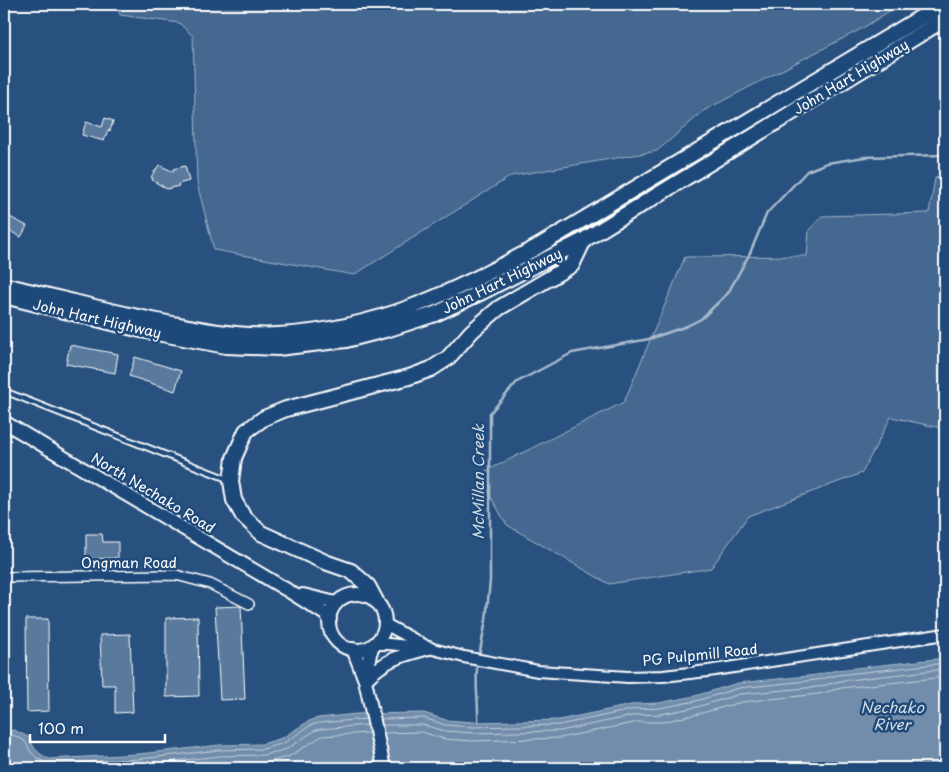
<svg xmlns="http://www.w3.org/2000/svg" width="949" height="772" font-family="'Playpen Sans',sans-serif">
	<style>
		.green { fill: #446890; stroke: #a2b4c8 }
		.water { fill: #718dab; stroke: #aabbcd }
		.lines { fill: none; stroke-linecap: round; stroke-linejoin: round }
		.shore { stroke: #c6d1dd; stroke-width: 1 }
		.stream { stroke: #aabbcd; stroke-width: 2.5 }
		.building { fill: #5a7a9d; stroke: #fff }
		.service-casing { stroke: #fff; stroke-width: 8 }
		.minor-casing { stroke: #fff; stroke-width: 12 }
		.tertiary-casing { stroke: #fff; stroke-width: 14 }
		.secondary-casing { stroke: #fff; stroke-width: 16 }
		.trunk-casing { stroke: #fff; stroke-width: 18 }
		.service { stroke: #1f4a7a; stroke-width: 4.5 }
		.minor { stroke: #1f4a7a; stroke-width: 9 }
		.tertiary { stroke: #1f4a7a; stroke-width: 10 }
		.secondary { stroke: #1f4a7a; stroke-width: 12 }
		.trunk { stroke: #1f4a7a; stroke-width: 14 }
		.labels { text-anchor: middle; stroke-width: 5; stroke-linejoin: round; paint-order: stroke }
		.street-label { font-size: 14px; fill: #fff; stroke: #1f4a7a }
		.water-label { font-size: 15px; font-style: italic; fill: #d4dde6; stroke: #1f4a7a }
	</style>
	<rect width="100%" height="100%" fill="#28517f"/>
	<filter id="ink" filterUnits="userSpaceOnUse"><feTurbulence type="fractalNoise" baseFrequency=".02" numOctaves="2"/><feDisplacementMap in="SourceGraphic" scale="10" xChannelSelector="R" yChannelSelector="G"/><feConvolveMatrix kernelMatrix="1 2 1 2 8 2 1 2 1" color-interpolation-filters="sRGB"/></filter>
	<g filter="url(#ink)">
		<!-- green -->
		<path class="green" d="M117 4H900L863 28 705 110 657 151 511 176 354 275 214 250 197 183 193 36 179 23 120 15Z
			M945 176V429L891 417 862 473 748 516 711 568 609 584 507 525 478 475 624 402 685 257 807 256 809 230 822 216 929 213 935 178Z"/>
		<!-- water -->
		<path class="water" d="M945 658V768H4V732L14 730 30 738C33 749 39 754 49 759L139 754 220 745 262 744 282 738 309 721 318 718 356 714 424 713 446 720 473 722 559 720 636 704 659 703 695 696 738 683 817 675 837 670Z"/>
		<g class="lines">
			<!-- shore -->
			<path class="shore" d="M381 719 424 718 445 725 473 727 559 725 636 709 660 708 696 701 739 688 817 680 838 675 945 663
				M382 725H423L445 731 473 733 560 731 637 715 661 714 697 707 740 694 818 687 840 681 945 669
				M384 733 422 732 444 739 473 741 560 738 638 722H662L698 714 742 702 819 694 841 688 945 677
				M4 736 13 735 25 741 30 751 37 758 48 764 139 759 220 750 263 749 284 743 311 725 319 723 366 719
				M84 768 139 765 220 756 264 755 287 749 314 731 320 729 367 725
				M180 768 221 764 265 763 290 756 322 736 369 733"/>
			<!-- stream -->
			<path class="stream" d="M479 656 486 620 490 581V413L517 382 572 353 649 339 687 326 701 319 728 293 750 253 767 213 807 171 827 163 865 157 945 155
				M478 662C474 680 479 702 478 722"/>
		</g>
		<!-- building -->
		<path class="building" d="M105 118 113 121 110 131 108 130 104 141 82 135 86 122 102 127Z
			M159 165 174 172 173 169 185 166 189 181 178 184 179 186 167 189 152 180 153 178 151 177Z
			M4 214 27 226 21 237 4 228Z
			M70 345 118 354 115 373 66 364Z
			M135 357 181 371 175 391 129 376Z
			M86 534H102L103 542H118V558L86 559Z
			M241 606 245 699 220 700 215 607Z
			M198 617 199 696 166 697V618Z
			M26 619H48L49 711 27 712Z
			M130 634 133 712 115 713V685H102L100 635Z"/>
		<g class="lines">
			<!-- service casing -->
			<g class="service-casing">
				<path id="service" d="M4 391 230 480"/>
			</g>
			<!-- minor casing -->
			<g class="minor-casing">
				<path id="minor" d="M4 577 176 575 210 584 249 604"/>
			</g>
			<!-- tertiary casing -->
			<g class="tertiary-casing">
				<path id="tertiary" d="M385 624 424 645
					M374 644H388L429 648 464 657 538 671 628 677 663 676 708 671 945 634"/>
			</g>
			<!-- secondary casing -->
			<g class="secondary-casing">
				<path id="secondary" d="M4 422 287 590 325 614 330 619
					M329 622a28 28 0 1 1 56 0a28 28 0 1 1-56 0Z
					M303 595 336 603
					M353 649 365 680 384 768
					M365 680C387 658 400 656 429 648
					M365 680 370 654 373 645"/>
			</g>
			<!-- trunk casing -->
			<g class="trunk-casing">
				<path id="trunk" d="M4 285C64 299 124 316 184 326 215 332 247 337 278 335 377 330 452 293 537 247L943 4
					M4 296 141 330 226 346 278 348 346 340 389 329 435 314 482 292 584 240 945 19
					M376 601 368 586 351 571 325 562 261 533 243 516 234 500 231 481 234 458 246 431 264 418 286 409 409 377 431 369 448 358 472 331 499 308 572 265 584 240"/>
			</g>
			<!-- service -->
			<use href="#service" class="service"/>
			<!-- minor -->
			<use href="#minor" class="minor"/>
			<!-- tertiary -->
			<use href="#tertiary" class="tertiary"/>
			<!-- secondary -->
			<use href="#secondary" class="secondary"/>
			<!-- trunk -->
			<use href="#trunk" class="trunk"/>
		</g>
	</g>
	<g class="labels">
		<!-- street labels -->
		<g class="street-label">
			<text transform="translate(851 77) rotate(-31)" y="5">John Hart Highway</text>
			<text transform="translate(502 281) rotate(-26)" y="5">John Hart Highway</text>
			<text transform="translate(97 319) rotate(13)" y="5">John Hart Highway</text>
			<text transform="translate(153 493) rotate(31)" y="5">North Nechako Road</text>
			<text x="129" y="568">Ongman Road</text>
			<text transform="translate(700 655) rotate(-6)" y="5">PG Pulpmill Road</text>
		</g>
		<!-- water labels -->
		<g class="water-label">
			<text transform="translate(479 482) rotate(-90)" y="5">McMillan Creek</text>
			<text x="892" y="713">Nechako<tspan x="892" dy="17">River</tspan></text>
		</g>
	</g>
	<!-- margin -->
	<rect width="949" height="772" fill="none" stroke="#1f4a7a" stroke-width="20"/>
	<rect x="10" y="10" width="929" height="752" fill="none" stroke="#fff" stroke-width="2" filter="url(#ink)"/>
	<!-- scale -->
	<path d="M30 734v8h135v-8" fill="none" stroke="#ffffff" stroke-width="2.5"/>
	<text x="38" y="734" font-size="15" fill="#ffffff" stroke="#1f4a7a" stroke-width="4" paint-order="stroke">100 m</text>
</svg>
